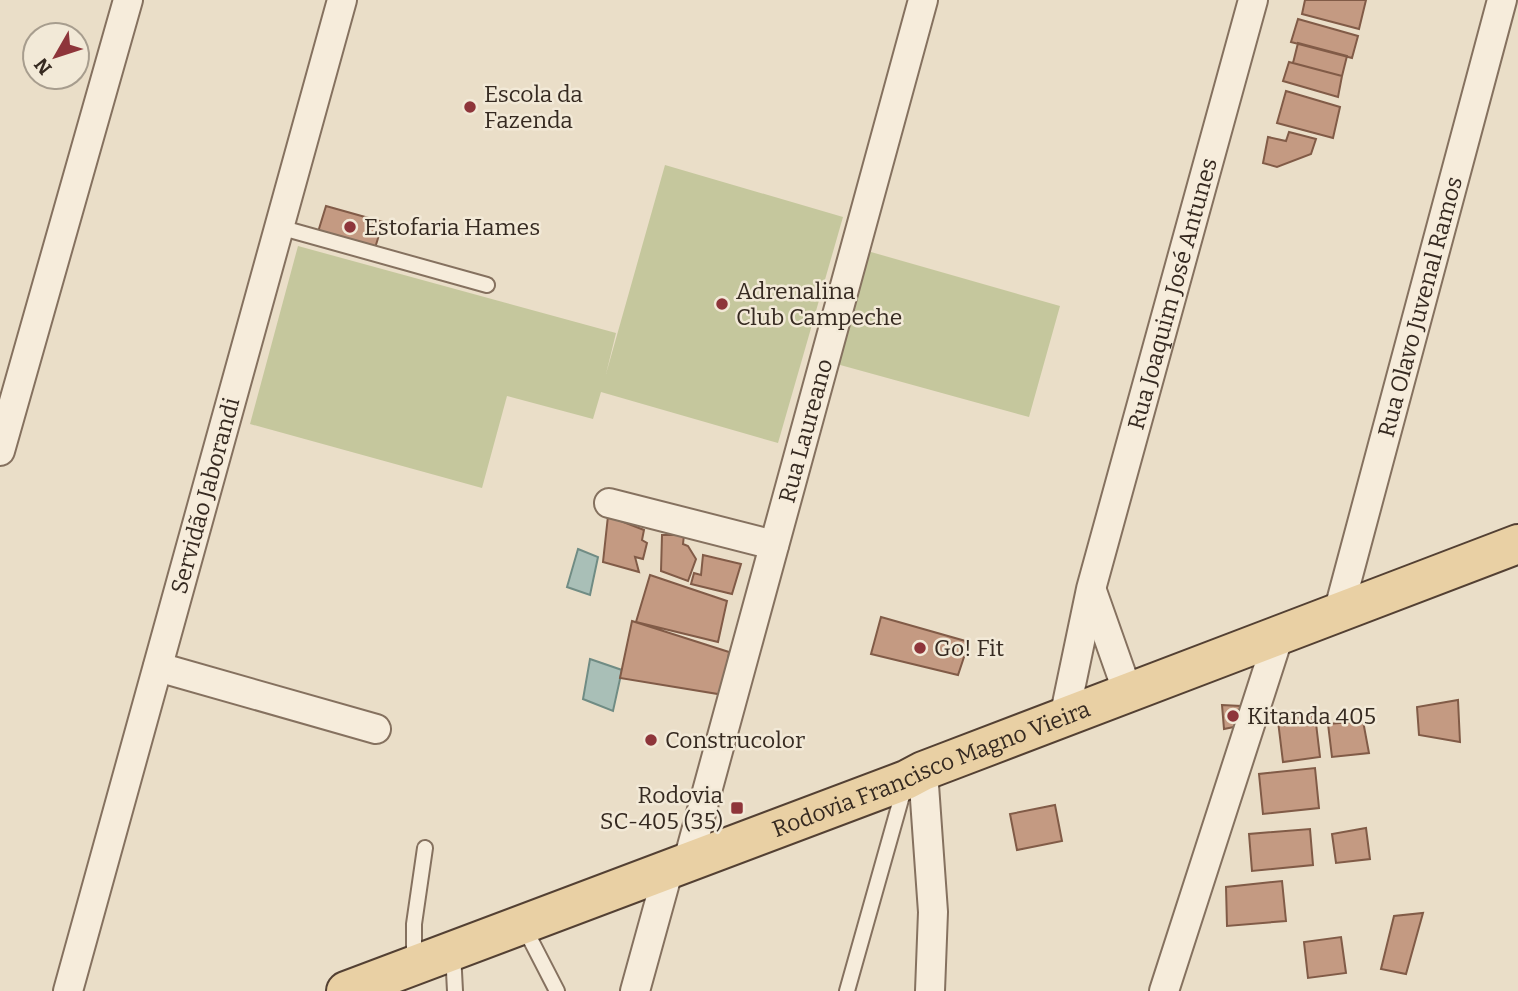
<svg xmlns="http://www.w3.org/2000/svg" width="1518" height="991" font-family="Bitter,serif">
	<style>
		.green { fill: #c5c79d }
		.water { fill: #a9bfb7; stroke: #708c84; stroke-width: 2 }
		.building { fill: #c49a82; stroke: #815b47; stroke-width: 2 }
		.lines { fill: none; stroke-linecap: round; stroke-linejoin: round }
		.lane-casing { stroke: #85715f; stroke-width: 18 }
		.street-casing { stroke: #85715f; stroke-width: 32 }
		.primary-casing { stroke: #534033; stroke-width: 42 }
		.lane { stroke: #f6ecdb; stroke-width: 14 }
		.street { stroke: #f6ecdb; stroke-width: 28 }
		.primary { stroke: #e9d0a4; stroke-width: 38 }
		.poi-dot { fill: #8e353a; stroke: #f2e9d7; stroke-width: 2.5 }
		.labels { text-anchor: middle; stroke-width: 5; stroke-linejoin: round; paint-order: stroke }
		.poi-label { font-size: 23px; fill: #362a21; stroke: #f2e9d7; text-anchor: start }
		.street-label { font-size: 23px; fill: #362a21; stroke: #f2e9d7 }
	</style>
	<rect width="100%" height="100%" fill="#eadec8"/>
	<!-- green -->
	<path class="green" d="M665 165 843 217 778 443 601 392 593 419 507 396 482 488 250 424 298 246 616 333 606 374Z
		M864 250 1060 306 1029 417 833 363Z"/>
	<!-- water -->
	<path class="water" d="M578 549 598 557 590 595 567 587Z
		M590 659 622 670 613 711 583 699Z"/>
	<!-- building -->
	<path class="building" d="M1305 0H1366L1359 29 1302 14Z
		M1298 19 1358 36 1352 58 1291 42Z
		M1298 43 1347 56 1342 76 1293 63Z
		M1289 62 1342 76 1338 97 1283 81Z
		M1286 91 1340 107 1333 138 1277 123Z
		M1289 132 1316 139 1311 154 1277 167 1263 163 1268 137 1286 141Z
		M326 206 383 222 375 248 318 232Z
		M608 516 644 530 642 540 647 543 643 559 635 557 639 572 603 562Z
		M662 535H684L683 544 688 546 696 559 688 581 661 571Z
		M703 555 741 564 732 594 691 584 694 573 701 575Z
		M650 575 727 601 718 642 636 622Z
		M881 617 969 642 958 675 871 654Z
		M632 621 729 652 724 695 620 678Z
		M1458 700 1460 742 1419 735 1417 707Z
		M1222 705 1241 706 1244 725 1224 729Z
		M1315 715 1320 757 1283 762 1278 721Z
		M1363 721 1369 753 1332 757 1328 724Z
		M1315 768 1319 808 1263 814 1259 774Z
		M1055 805 1062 841 1017 850 1010 814Z
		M1366 828 1370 859 1336 863 1332 834Z
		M1310 829 1313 865 1252 871 1249 834Z
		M1282 881 1286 921 1227 926 1226 887Z
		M1423 913 1406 974 1381 969 1394 916Z
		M1341 937 1346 973 1308 978 1304 942Z"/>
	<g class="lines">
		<!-- lane casing -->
		<g class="lane-casing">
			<path id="lane" d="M279 227 487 285
				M524 927 557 991
				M453 952 455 991
				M414 963V924L425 848
				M847 991 905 785"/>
		</g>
		<!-- street casing -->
		<g class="street-casing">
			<g id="street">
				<path d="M0 451 128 0"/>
				<path d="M609 503 774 545"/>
				<path d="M1092 591 1128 693"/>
				<path id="s1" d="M1338 613 1502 0"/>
				<path d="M158 667 376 729"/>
				<path id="s2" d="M1064 718 1091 589 1253 0"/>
				<path d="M923 771 933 912 930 991"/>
				<path id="s3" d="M688 861 923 0"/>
				<path id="s4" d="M68 991 342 0"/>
				<path d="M635 991 669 868"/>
				<path d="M1164 991 1279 635"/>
			</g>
		</g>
		<!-- primary casing -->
		<g class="primary-casing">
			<g id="primary">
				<path id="s5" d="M346 991 906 780 923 771 1518 544"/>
			</g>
		</g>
		<!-- lane -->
		<use href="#lane" class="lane"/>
		<!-- street -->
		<use href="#street" class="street"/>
		<!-- primary -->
		<use href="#primary" class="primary"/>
	</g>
	<!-- markers -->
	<g class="poi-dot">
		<circle cx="470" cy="107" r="7"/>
		<circle cx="350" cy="227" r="7"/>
		<circle cx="722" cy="304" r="7"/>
		<circle cx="920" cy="648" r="7"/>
		<circle cx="1233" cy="716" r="7"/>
		<circle cx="651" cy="740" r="7"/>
		<rect x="730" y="801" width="14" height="14" rx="3.5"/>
	</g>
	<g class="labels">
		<!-- poi labels -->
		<g class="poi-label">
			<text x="484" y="102">Escola da<tspan x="484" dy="26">Fazenda</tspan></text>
			<text x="364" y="235">Estofaria Hames</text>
			<text x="736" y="299">Adrenalina<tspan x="736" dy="26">Club Campeche</tspan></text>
			<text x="934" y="656">Go! Fit</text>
			<text x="1247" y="724">Kitanda 405</text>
			<text x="665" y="748">Construcolor</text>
			<text x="723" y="803" text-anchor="end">Rodovia<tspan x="723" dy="26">SC-405 (35)</tspan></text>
		</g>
		<!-- street labels -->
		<g class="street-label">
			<text dy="8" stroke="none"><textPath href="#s2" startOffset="438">Rua Joaquim José Antunes</textPath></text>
			<text dy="8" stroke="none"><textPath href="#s1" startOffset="317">Rua Olavo Juvenal Ramos</textPath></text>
			<text dy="8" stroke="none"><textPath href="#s3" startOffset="446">Rua Laureano</textPath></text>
			<text dy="8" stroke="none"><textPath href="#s4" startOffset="514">Servidão Jaborandi</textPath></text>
			<text dy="8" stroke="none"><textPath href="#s5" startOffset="626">Rodovia Francisco Magno Vieira</textPath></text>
		</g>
	</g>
	<!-- north arrow -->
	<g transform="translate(56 56) rotate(231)"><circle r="33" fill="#f2e9d7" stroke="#a79d8e" stroke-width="2"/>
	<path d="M0-5L12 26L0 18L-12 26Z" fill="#8e353a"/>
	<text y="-10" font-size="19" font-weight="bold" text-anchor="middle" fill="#362a21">N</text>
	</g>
</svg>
